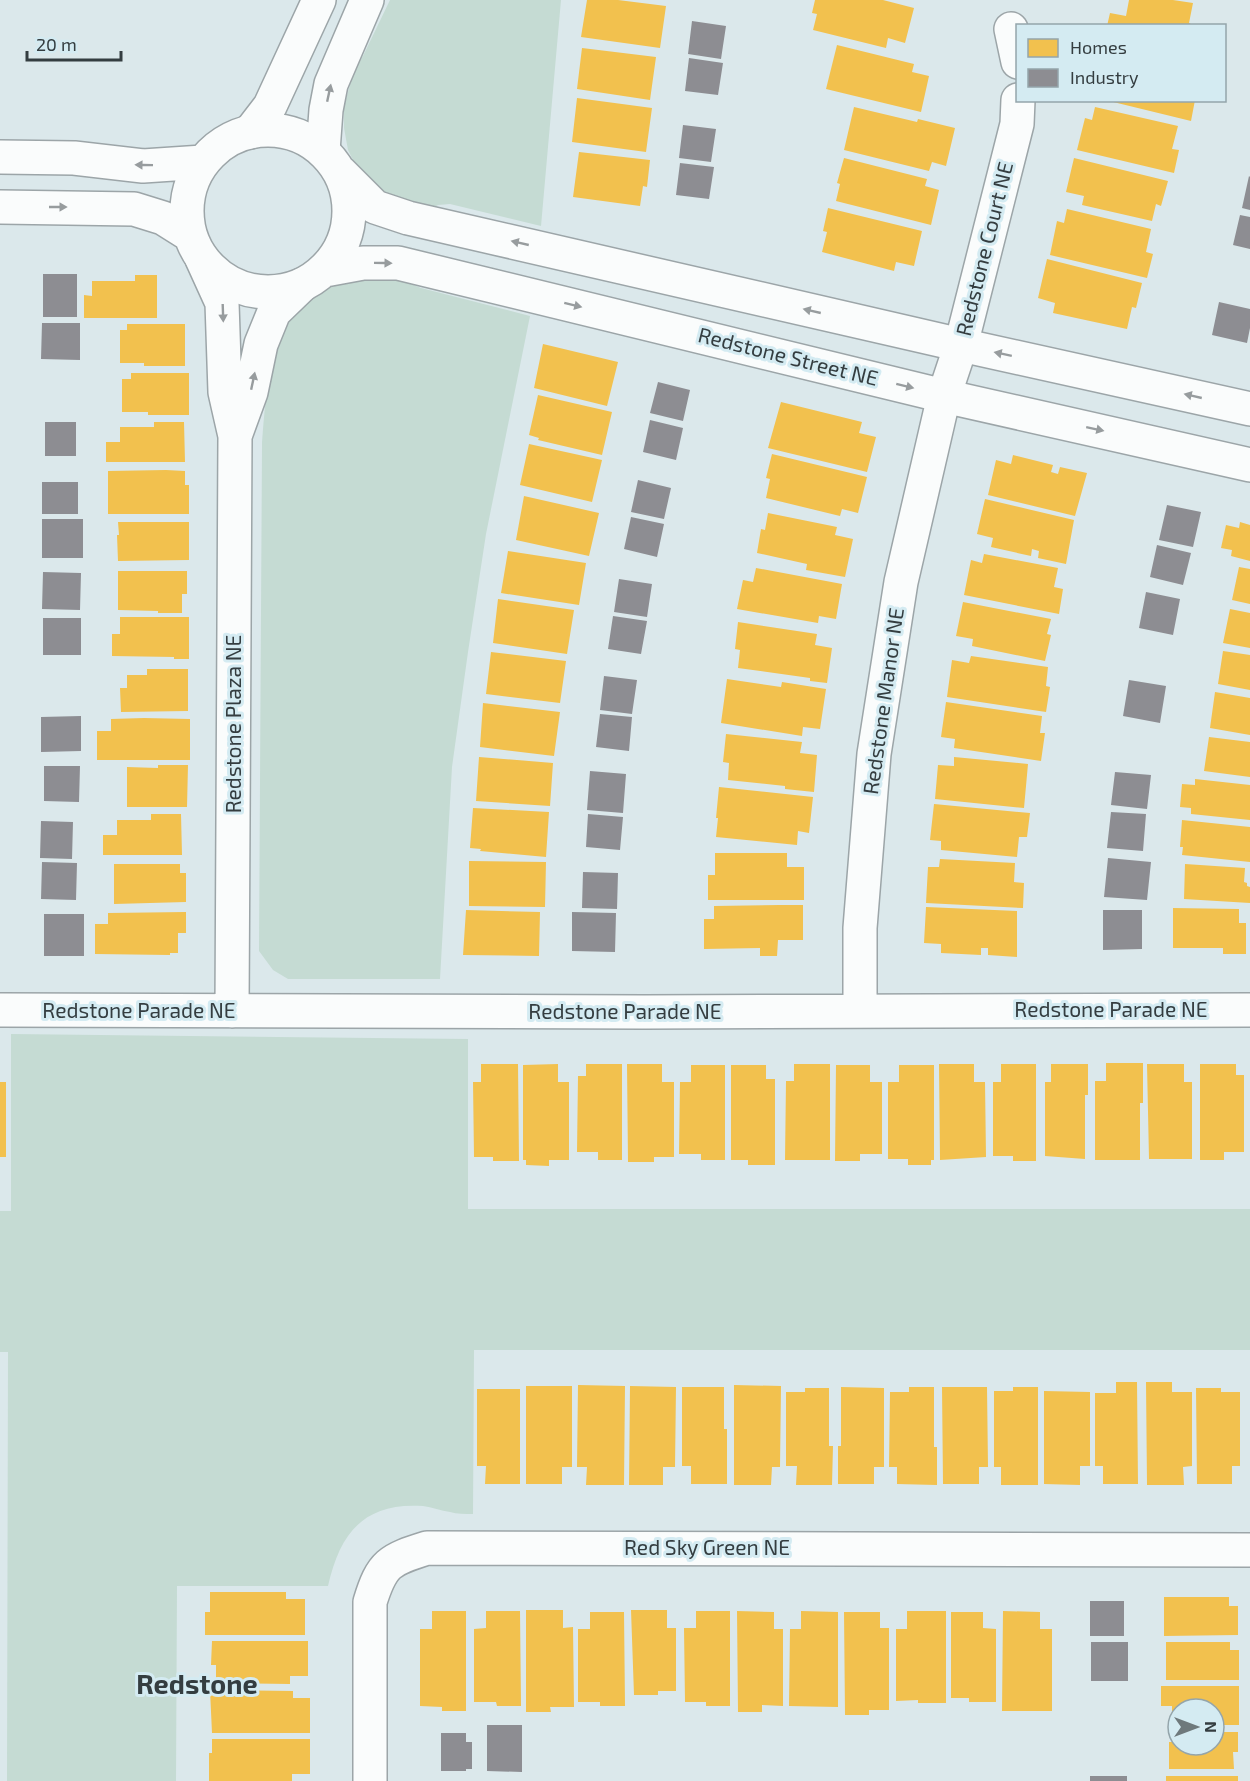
<svg xmlns="http://www.w3.org/2000/svg" width="1250" height="1781" font-family="'Exo 2',sans-serif">
	<style>
		.green { fill: #c5dbd3 }
		.homes { fill: #f2c14e }
		.industry { fill: #8d8d92 }
		.lines { fill: none; stroke-linecap: round; stroke-linejoin: round }
		.minor-casing { stroke: #9ca5a8; stroke-width: 36 }
		.tertiary-casing { stroke: #9ca5a8; stroke-width: 36 }
		.minor { stroke: #fafcfc; stroke-width: 33 }
		.tertiary { stroke: #fafcfc; stroke-width: 33 }
		.oneway { fill: #979c9e }
		.labels { text-anchor: middle; stroke-width: 6; stroke-linejoin: round; paint-order: stroke }
		.street-label { font-size: 21px; fill: #343d40; stroke: #d4ebf2 }
		.district-label { font-size: 27px; font-weight: bold; fill: #343d40; stroke: #d4ebf2 }
	</style>
	<rect width="100%" height="100%" fill="#dbe8eb"/>
	<!-- green -->
	<path class="green" d="M390 0H561L541 226 450 204 438 205 426 212 383 195 357 168 348 150 344 128V107L354 70 363 56Z
		M377 278 406 282 421 288 530 316 486 534 468 652 452 767 440 979H288L273 970 259 951 262 446C265 404 269 330 303 302 324 285 351 280 377 278Z
		M11 1034 468 1039V1209H1250V1350H474L473 1514C465 1514 457 1514 450 1512 441 1511 432 1507 423 1506 364 1502 340 1533 328 1586H177L176 1781H7L8 1352H0V1211H11Z"/>
	<!-- homes -->
	<path class="homes" d="M587 0H618L666 6 660 48 581 37Z
		M815 0H883L914 8 905 43 888 38 886 48 813 30 817 14 812 13Z
		M1129 0H1173L1193 3 1189 23 1195 26H1107L1110 13 1126 16Z
		M837 45 914 64 912 72 929 76 921 112 826 89Z
		M582 48 656 57 650 100 577 89Z
		M577 98 652 108 646 152 572 142Z
		M1105 100H1195L1191 121Z
		M854 107 917 122 918 119 955 128 946 166 932 162 929 171 844 150Z
		M1095 107 1178 126 1172 149 1179 150 1174 173 1077 150 1085 118 1092 120Z
		M579 152 650 160 647 187 643 186 640 206 573 197Z
		M844 158 927 179 925 186 939 190 931 225 836 201 840 184 837 183Z
		M1074 158 1168 181 1161 206 1156 204 1152 221 1082 205 1084 196 1066 192Z
		M828 208 922 231 914 266 896 262 894 271 822 252 827 232 823 231Z
		M1067 209 1151 229 1146 252 1153 254 1147 278 1050 255 1057 221 1064 223Z
		M1047 259 1142 283 1136 308 1132 307 1127 329 1053 313 1055 303 1038 298Z
		M135 275H157V318H84V295L92 296V281H135Z
		M127 324H185V366H144V363H120V330H127Z
		M543 344 618 362 607 406 534 388Z
		M131 373H189V415H148V412H122V379H131Z
		M538 395 612 412 602 455 538 440 539 438 529 435Z
		M781 402 862 422 859 433 876 437 867 472 768 448Z
		M154 422H184L185 462H106V442H120V427H154Z
		M529 444 602 460 592 502 520 485Z
		M772 454 867 477 858 513 842 509 840 516 766 498 770 479 766 478Z
		M1013 455 1053 465 1051 472 1058 474 1060 467 1087 473 1075 516 988 495 996 460 1011 464Z
		M166 470 185 471V485H189V514H108V471Z
		M524 496 599 513 589 556 516 540Z
		M985 499 1074 520 1066 564 1038 558 1039 551 1032 549 1031 556 991 547 993 538 977 534Z
		M768 513 837 527 835 535 853 539 845 577 806 570 807 564 757 553 761 529 765 530Z
		M118 522H189V560L118 561 117 535H119Z
		M1240 522 1250 525V561L1231 556 1232 550 1221 548 1226 525 1239 528Z
		M508 551 586 563 579 605 501 593Z
		M984 554 1058 568 1054 587 1063 589 1059 614 964 595 971 560 982 563Z
		M1239 567 1250 569V604L1232 600Z
		M756 568 842 584 836 619 819 616 818 623 737 609 743 580 753 582Z
		M118 571H187V594H182V613H158V611L118 610Z
		M498 599 574 610 567 654 493 643Z
		M963 602 1051 619 1047 634 1051 635 1045 661 972 646 973 639 956 636Z
		M1230 609 1250 613V648L1223 643Z
		M120 617H189V659H174V657L112 656V634H120Z
		M738 622 817 634 815 645 832 648 827 683 810 681V678L738 668 740 650 735 649Z
		M1223 651 1250 655V690L1218 684Z
		M491 652 566 661 560 703 486 694Z
		M971 656 1048 667 1046 686 1050 687 1046 712 947 697 952 660 969 663Z
		M147 669H188V711L121 712 120 688H127V675H147Z
		M727 679 781 687 782 682 826 689 820 729 803 727 802 736 721 723Z
		M1215 692 1250 698V735L1210 728Z
		M946 702 1042 716 1040 733H1045L1041 761 954 748 955 739 941 737Z
		M483 703 560 712 554 756 480 747Z
		M144 718 190 719V760H97V731H111V719Z
		M726 734 802 742 800 753 817 755 814 792 785 789V786L728 780 729 763 723 762Z
		M1209 737 1250 742V777L1204 771Z
		M479 757 553 763 550 806 476 801Z
		M954 757 1028 764 1024 808 935 799 938 765 954 766Z
		M158 765H188L187 807H127V767L158 768Z
		M1195 779 1250 785V820L1191 814V808L1180 807 1182 784 1195 785Z
		M719 787 813 797 809 833 798 831 797 845 716 837 718 818H716Z
		M934 804 1030 813 1027 837H1019L1017 857 941 850V841L930 840Z
		M473 808 549 812 546 857 480 851 481 849 470 848Z
		M151 814H181L182 855H103V835H117V820H151Z
		M1182 820 1250 827V862L1182 855 1183 847H1180Z
		M715 853H787V867H804V900H708V875H715Z
		M940 859 1015 863 1014 882 1024 883 1023 908 926 903 928 867H939Z
		M469 861 546 862 545 907 469 906Z
		M114 864H180V873H186V902L114 904Z
		M1185 864 1245 868 1244 882 1247 883V886L1250 887V903L1184 899Z
		M780 905H803V940H778L777 956H760V948L704 949V919H714V906Z
		M926 907 1017 911V957L988 955V948H981V955L941 953V944L924 943Z
		M1173 908 1239 909V923H1246V954H1223V948H1173Z
		M466 910 540 912 539 956 463 955Z
		M186 912V933H178V953H170V955L95 954V924H108V913Z
		M1106 1063H1143V1103H1140V1160H1095V1081H1106Z
		M481 1064H518L519 1161H493V1157H474L473 1082H481Z
		M558 1064V1082H569V1160H549V1166L526 1165V1160H523V1065Z
		M586 1064H622V1160H598V1152H577L578 1076H586Z
		M627 1064H662V1082H674V1157H654V1162H628Z
		M794 1064H830V1160H785L786 1081H794Z
		M939 1064H974V1082H985L986 1157 940 1160Z
		M1001 1064H1036V1161H1013V1156H993V1082H1001Z
		M1051 1064H1088V1095H1085V1159L1045 1156V1082H1051Z
		M1147 1064H1184V1082H1192V1159H1149Z
		M1200 1064H1236V1075H1244V1152H1224V1160H1200Z
		M691 1065H725V1160H701V1154H679L680 1082H691Z
		M731 1065H766V1079H775V1165H748V1160H731Z
		M836 1065H870V1082H882V1154H860V1161H835Z
		M899 1065H934V1160H931V1165H908V1159H888V1082H899Z
		M0 1082H6V1157H0Z
		M1116 1382H1137L1138 1484H1103V1466H1095V1393H1116Z
		M1146 1382H1172V1392H1192V1466L1183 1467 1184 1485H1147Z
		M578 1385 625 1386 624 1485H586L587 1467H577Z
		M734 1385 781 1386 780 1467H772L771 1485H734Z
		M526 1386H572V1467H562V1484H526Z
		M630 1386 676 1387 675 1467H663V1485H629Z
		M682 1387H724V1429H727V1484H691V1466H682Z
		M841 1387 884 1388V1467H874V1484H838V1446H841Z
		M909 1387H934V1447H937V1485L897 1484V1467H889L890 1392H909Z
		M942 1387H987L988 1467H979V1484H943Z
		M1013 1387H1038V1485H1001V1467H994V1391H1013Z
		M805 1388H829V1446H833L832 1485H796L797 1466H786V1392H805Z
		M1196 1388H1221V1392H1240V1466H1232V1484H1197Z
		M477 1389H520V1484H485L486 1466H477Z
		M1044 1391 1090 1392V1466H1080V1485L1044 1484Z
		M210 1592H286V1599H305V1635H205V1612H210Z
		M1164 1597H1229V1606H1238V1635L1164 1636Z
		M526 1610H563V1628L573 1627 574 1707H550L551 1712H526Z
		M631 1610H667V1628H676V1691H658V1695H634Z
		M432 1611H466V1711H442V1707L420 1706V1629H432Z
		M486 1611H520L521 1706H497L496 1702H474V1629L486 1628Z
		M696 1611H730V1706H706V1702H685L684 1628H696Z
		M737 1611 774 1612V1629H783V1706L762 1705V1712H738Z
		M801 1611 838 1612V1707L789 1706 790 1629H801Z
		M907 1611H946V1703H918V1700L896 1701V1629H907Z
		M1003 1611 1040 1612V1629H1052V1711H1002Z
		M590 1612H624L625 1706H600V1702H578V1629H590Z
		M844 1612H880V1628H889V1710H869V1715H845Z
		M951 1612H983V1628L996 1629V1702H969V1698H951Z
		M212 1641H308V1676H290V1684L216 1683V1665H211Z
		M1166 1642H1230V1650H1239V1680H1166Z
		M1161 1686H1239V1725H1214V1709H1178V1725H1172V1706H1161Z
		M210 1690 293 1691V1698H310V1733H212Z
		M1173 1732H1178V1745H1214V1732H1238V1752H1233L1234 1769H1169V1742H1173Z
		M212 1739H310V1774H292V1781H209V1753H212Z
		M1166 1776H1238V1781H1166Z"/>
	<!-- industry -->
	<path class="industry" d="M692 21 726 26 721 59 688 54Z
		M689 58 723 63 718 95 685 91Z
		M683 125 716 129 711 162 679 158Z
		M680 163 714 167 709 199 676 195Z
		M1249 176 1250 177V210L1242 208Z
		M1240 215 1250 217V249L1233 245Z
		M43 274H77V317H43Z
		M1219 302 1250 309V328L1247 343 1212 335Z
		M42 323H80V360L41 359Z
		M658 382 690 390 683 421 650 413Z
		M650 420 683 428 676 460 643 452Z
		M45 422H76V456H45Z
		M638 480 671 488 664 519 631 512Z
		M42 482H78V514H42Z
		M1167 505 1201 512 1193 547 1159 540Z
		M631 517 664 524 657 557 624 549Z
		M42 519H83V558H42Z
		M1157 545 1191 553 1183 585 1150 577Z
		M43 572 81 573 80 610 42 609Z
		M619 579 652 584 647 617 614 612Z
		M1146 592 1180 599 1173 635 1139 628Z
		M613 616 647 621 641 654 608 649Z
		M43 618H81V655H43Z
		M604 676 637 680 632 714 600 710Z
		M1129 680 1166 686 1160 723 1123 716Z
		M600 714 632 717 629 751 596 747Z
		M81 716V751L41 752V717Z
		M44 766H80L79 802 44 801Z
		M590 771 626 774 623 813 587 810Z
		M1115 772 1151 775 1147 809 1111 805Z
		M1111 812 1146 814 1143 851 1107 848Z
		M588 814 623 817 620 850 586 847Z
		M41 821 73 822 72 859 40 858Z
		M1108 858 1151 862 1147 900 1104 897Z
		M42 862 77 863 76 900 41 899Z
		M583 872 618 873 617 909 582 908Z
		M1103 910H1142V949L1103 950Z
		M572 912 616 913 615 952 572 951Z
		M44 914H84V956H44Z
		M1090 1601H1124V1636H1090Z
		M1091 1642H1128V1681H1091Z
		M487 1725H522V1772L487 1771Z
		M441 1733H466V1742H472V1769H466V1771H441Z
		M1090 1776H1127V1781H1090Z"/>
	<g class="lines">
		<!-- minor casing -->
		<g class="minor-casing">
			<path id="minor" d="M1011 29 1018 62
				M250 132 270 106 319 0
				M323 151 326 110 331 84 367 0
				M202 259 222 303 225 392 235 436 232 1011
				M235 436 251 392 261 344 274 312 302 285
				M0 1010 644 1012 1250 1010
				M860 1010V928L874 754 901 582 944 396 961 345 1017 124 1018 100
				M370 1781V1602C382 1563 389 1560 427 1548L1250 1550"/>
		</g>
		<!-- tertiary casing -->
		<g class="tertiary-casing">
			<path id="tertiary" d="M187 211a81 81 0 1 1 162 0a81 81 0 1 1-162 0Z
				M0 157 74 158 143 166 203 162
				M340 172 375 207 408 218 961 345 1250 409
				M0 207 134 209 163 218 190 235
				M325 270 363 263H398L944 396 1250 465"/>
		</g>
		<!-- minor -->
		<use href="#minor" class="minor"/>
		<!-- tertiary -->
		<use href="#tertiary" class="tertiary"/>
	</g>
	<!-- one-way arrows -->
	<defs><path id="oneway-solid" d="M-6-.8H1V-3.2L6.5 0L1 3.2V.8H-6Z" transform="scale(1.5)"/></defs>
	<g class="oneway">
		<use href="#oneway-solid" transform="translate(329 93) rotate(-78)"/>
		<use href="#oneway-solid" transform="translate(144 165) rotate(-179)"/>
		<use href="#oneway-solid" transform="translate(58 207)"/>
		<use href="#oneway-solid" transform="translate(520 243) rotate(-167)"/>
		<use href="#oneway-solid" transform="translate(383 263) rotate(1)"/>
		<use href="#oneway-solid" transform="translate(573 305) rotate(14)"/>
		<use href="#oneway-solid" transform="translate(812 311) rotate(-167)"/>
		<use href="#oneway-solid" transform="translate(223 313) rotate(88)"/>
		<use href="#oneway-solid" transform="translate(1003 354) rotate(-168)"/>
		<use href="#oneway-solid" transform="translate(253 381) rotate(-78)"/>
		<use href="#oneway-solid" transform="translate(905 386) rotate(14)"/>
		<use href="#oneway-solid" transform="translate(1193 396) rotate(-167)"/>
		<use href="#oneway-solid" transform="translate(1095 429) rotate(12)"/>
	</g>
	<g class="labels">
		<!-- street labels -->
		<g class="street-label">
			<text transform="translate(985 249) rotate(-76)" y="7">Redstone Court NE</text>
			<text transform="translate(788 357) rotate(14)" y="7">Redstone Street NE</text>
			<text transform="translate(884 701) rotate(-82)" y="7">Redstone Manor NE</text>
			<text transform="translate(234 724) rotate(-90)" y="7">Redstone Plaza NE</text>
			<text x="1111" y="1017">Redstone Parade NE</text>
			<text x="139" y="1018">Redstone Parade NE</text>
			<text x="625" y="1019">Redstone Parade NE</text>
			<text x="707" y="1555">Red Sky Green NE</text>
		</g>
		<!-- district labels -->
		<g class="district-label">
			<text x="197" y="1694">Redstone</text>
		</g>
	</g>
	<!-- legend -->
	<rect x="1016" y="24" width="210" height="78" fill="#d4ebf2" stroke="#94a5ab" stroke-width="1.5"/>
	<rect x="1028" y="39" width="30" height="18" fill="#f2c14e" stroke="#94a5ab" stroke-width="1.5"/>
	<text x="1070" y="54" font-size="18" fill="#343d40">Homes</text>
	<rect x="1028" y="69" width="30" height="18" fill="#8d8d92" stroke="#94a5ab" stroke-width="1.5"/>
	<text x="1070" y="84" font-size="18" fill="#343d40">Industry</text>
	<!-- north arrow -->
	<g transform="translate(1196 1727) rotate(90)"><circle r="28" fill="#d4ebf2" stroke="#94a5ab" stroke-width="1.5"/>
	<path d="M0-4.5L10 22L0 15L-10 22Z" fill="#6e797c"/>
	<text y="-9" font-size="16" font-weight="bold" text-anchor="middle" fill="#343d40">N</text>
	</g>
	<!-- scale -->
	<path d="M27 51v9h94v-9" fill="none" stroke="#343d40" stroke-width="3"/>
	<text x="36" y="51" font-size="18" fill="#343d40" stroke="#d4ebf2" stroke-width="4.5" paint-order="stroke">20 m</text>
</svg>
